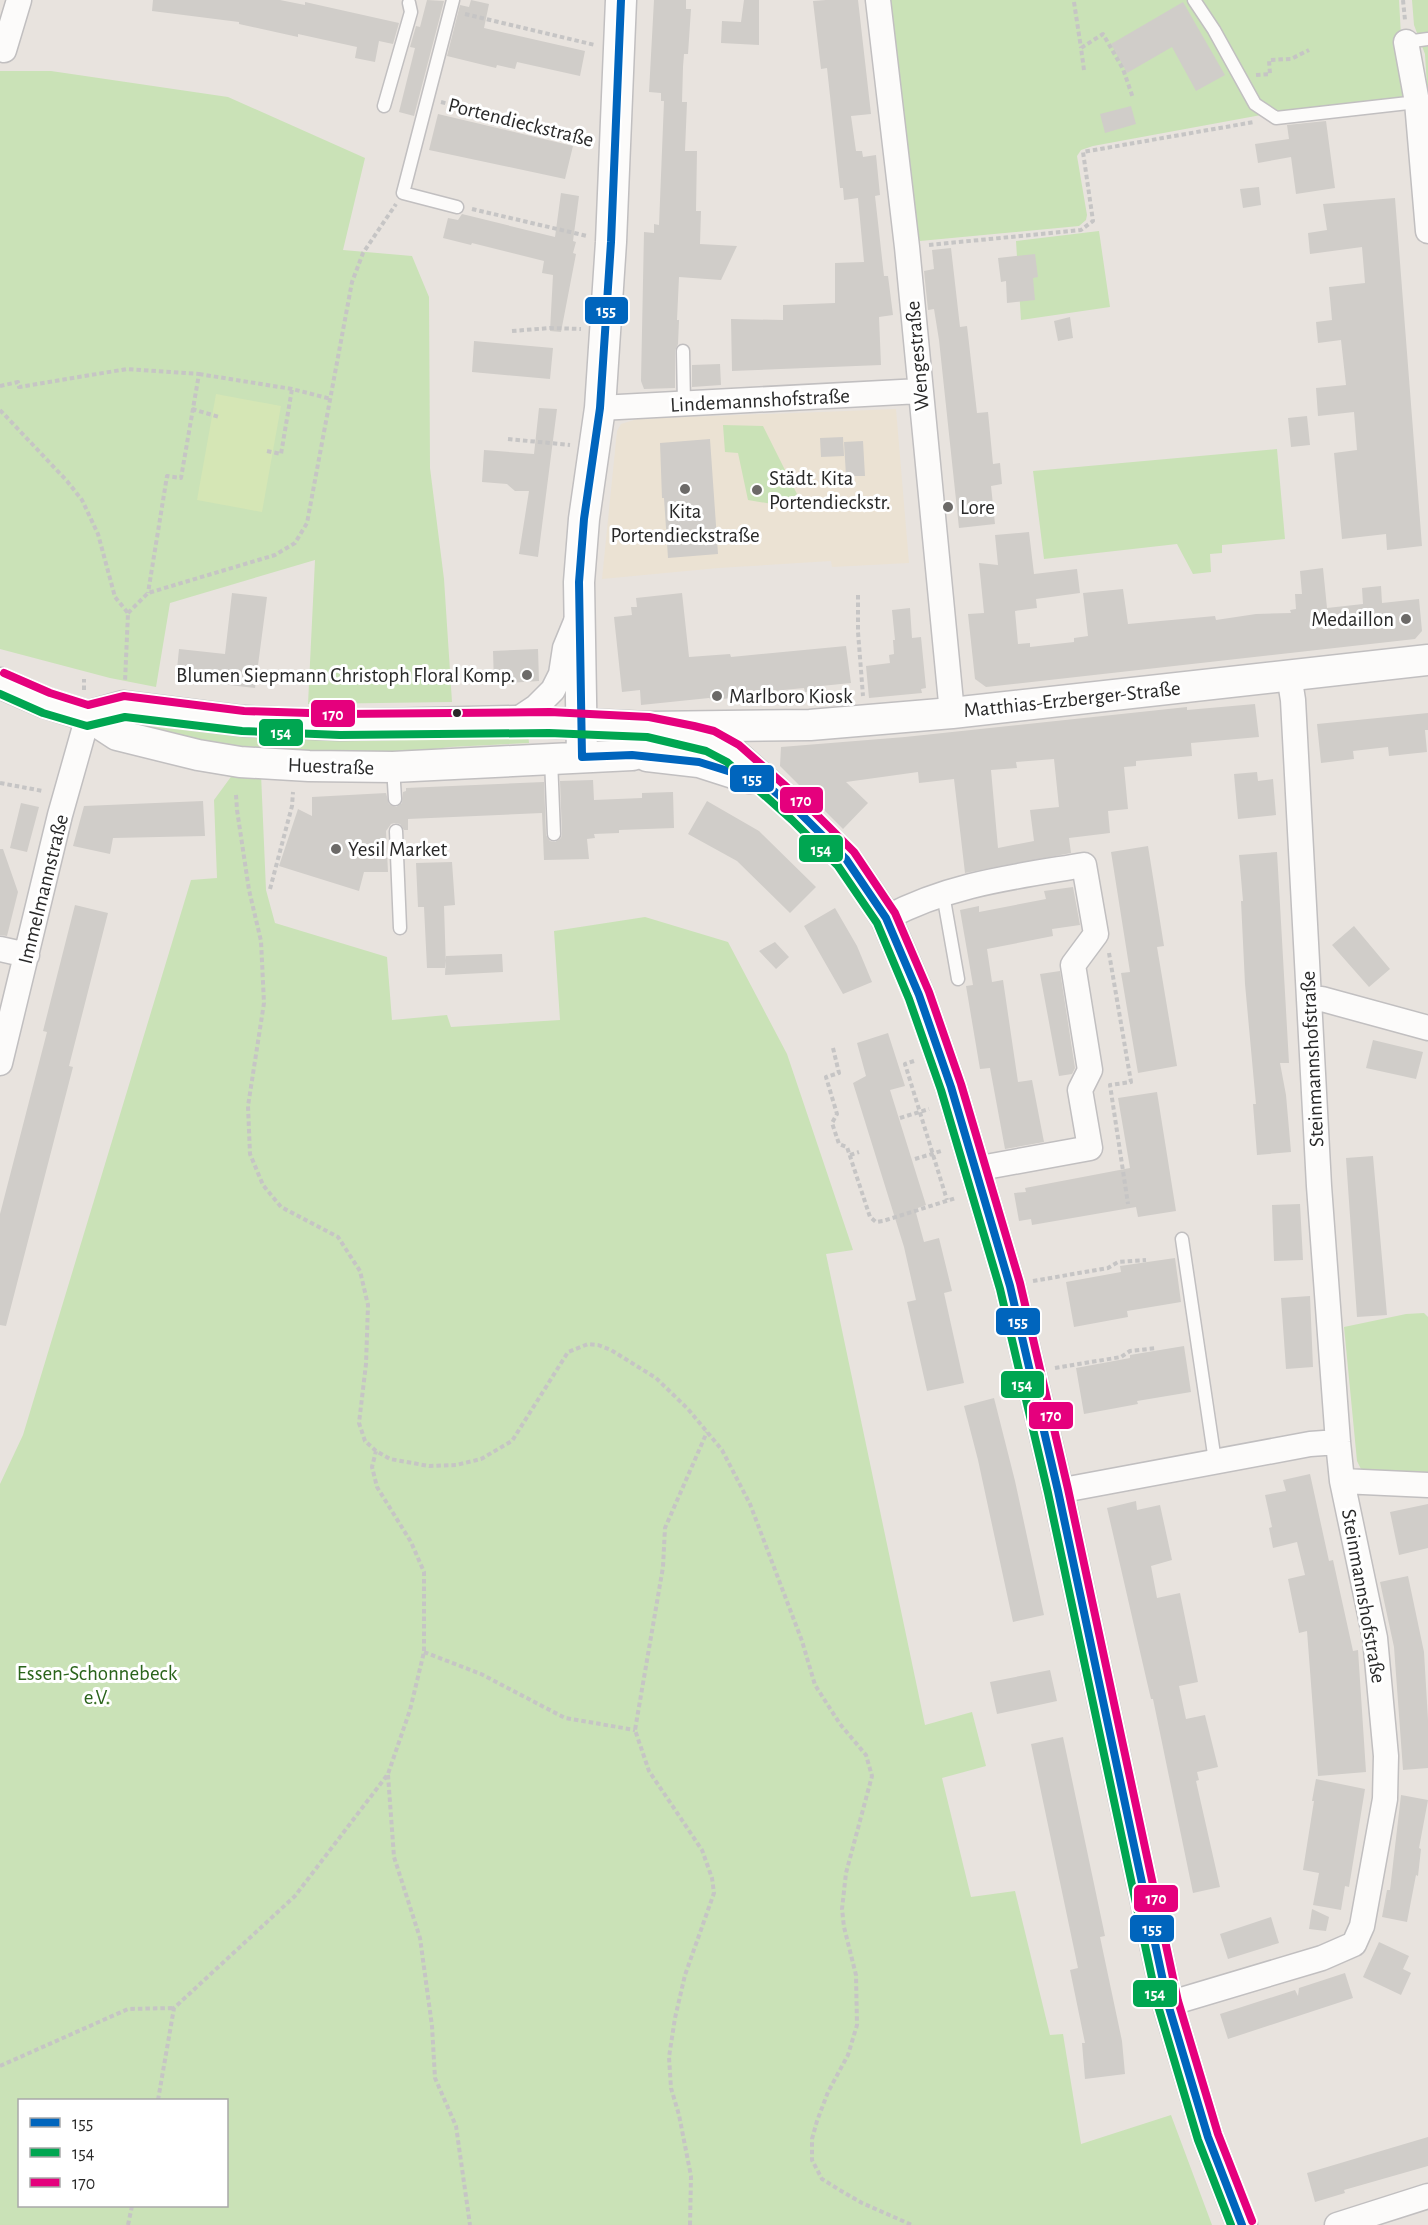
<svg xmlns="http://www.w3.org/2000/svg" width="1428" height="2225" font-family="'Alegreya Sans',sans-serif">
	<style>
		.education { fill: #ebe2d3 }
		.green { fill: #cae2b7; fill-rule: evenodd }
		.pitch { fill: #d5e6b5 }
		.building { fill: #d0cdc9; fill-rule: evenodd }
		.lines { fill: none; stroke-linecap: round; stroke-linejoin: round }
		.service-casing { stroke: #c1bfc0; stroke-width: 15 }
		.minor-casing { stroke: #c1bfc0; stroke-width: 27 }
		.tertiary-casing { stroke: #c1bfc0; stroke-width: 33 }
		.path { stroke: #c6c5c5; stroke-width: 4; stroke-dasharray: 4.5 3; stroke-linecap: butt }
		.service { stroke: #fcfbfa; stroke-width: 12 }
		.minor { stroke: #fcfbfa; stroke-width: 24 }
		.tertiary { stroke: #fcfbfa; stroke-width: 30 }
		.bus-1-casing { stroke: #fff; stroke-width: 12 }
		.bus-2-casing { stroke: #fff; stroke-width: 12 }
		.bus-3-casing { stroke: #fff; stroke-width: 12 }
		.bus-1 { stroke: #0065bd; stroke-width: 8 }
		.bus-2 { stroke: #00a651; stroke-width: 8 }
		.bus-3 { stroke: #e5007d; stroke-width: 8 }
		.poi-dot { fill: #6c6a68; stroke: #fff; stroke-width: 2 }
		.bus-dot { fill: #292929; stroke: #fff; stroke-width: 2 }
		.labels { text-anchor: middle; stroke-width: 6; stroke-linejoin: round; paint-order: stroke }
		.street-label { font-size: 21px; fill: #292929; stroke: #fff }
		.poi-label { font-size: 21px; fill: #292929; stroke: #fff; text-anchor: start }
		.park-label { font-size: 21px; fill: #2a641b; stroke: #fff }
		.line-badge { stroke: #fff; stroke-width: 2 }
		.badge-label { font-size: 16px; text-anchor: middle; font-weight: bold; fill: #fff }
	</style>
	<rect width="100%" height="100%" fill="#e8e3de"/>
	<!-- education -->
	<path class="education" d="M896 409 909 563 832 567 831 561 718 568 602 579 617 431 621 424 637 419Z"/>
	<!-- green -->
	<path class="green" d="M889 0H1399L1401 36 1411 99 1283 111 1093 146 1081 150 1077 156 1087 215 1086 220 1079 226 920 241 916 237Z
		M1412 0H1428V104L1425 54 1414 25Z
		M0 71H51L228 97 365 158 343 250 412 256 429 297 430 468 444 579 452 702 308 704 315 560 170 603 156 687 110 678 0 649Z
		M1099 231 1110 307 1021 320 1016 241Z
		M723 425 763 426 797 494 784 506 748 500 738 453 725 452Z
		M1277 449 1285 539 1222 545V553L1210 554 1211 572 1193 574 1177 544 1044 559 1033 471Z
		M128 720 188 730 226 733H528L529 743 450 747 375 757 238 750 124 722Z
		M233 774H261L266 890 275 923 387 957 392 1020 447 1015 451 1027 560 1020 554 931 645 917 728 942 787 1054 853 1250 826 1254 925 1725 972 1712 986 1766 942 1778 971 1897 1015 1891 1050 2035 1063 2034 1081 2144 1171 2115 1212 2225H0V1484L23 1435 191 880 217 878 214 800ZM20 2100H226V2206H20Z
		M1424 1313 1428 1317V1477L1362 1471 1357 1461 1344 1327 1406 1314Z"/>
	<!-- pitch -->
	<path class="pitch" d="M216 394 281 406 262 512 197 500Z"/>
	<!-- building -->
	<path class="building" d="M153 0H280L305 5V2L399 23 393 44 379 41 375 62 355 58 357 47 298 34V37L239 24V22L152 11Z
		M427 0 444 1 414 116 399 112 415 48 410 47 416 26 420 27Z
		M471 0 489 4 484 28 585 51 580 76 517 62 515 69 497 65 496 68 447 56 460 5 469 7Z
		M654 0H686V9H691L688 54H684L683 67 682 102H687L685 151H697L696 211H701L700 244 737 246 721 280 679 277 677 320H679L678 344 675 351V388L644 389 641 381 644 232 654 233V224L659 225 664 101H661V93L649 92Z
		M744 0H759V45L721 43 722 21 741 22Z
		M826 0H858L871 114 851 116 856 151H862L863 157 876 155 880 195 875 196 884 276H888L893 315 879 317 881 365 732 371 731 319 783 320V305L835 303V263L864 262 858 198 844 200 843 188H840L827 68 821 69 813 1Z
		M1183 2 1225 75 1196 91 1172 47 1127 73 1111 44Z
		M1131 106 1136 124 1105 133 1100 114Z
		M438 114 573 146 565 179 429 150Z
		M1326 121 1335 188 1296 194 1291 157 1258 163 1255 144 1289 139 1287 125Z
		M1259 187 1261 205 1243 208 1240 189Z
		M561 193 579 196 573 241 576 242 573 253 576 254 561 332 550 331 553 275 542 273 544 261 472 243 471 245 443 238 448 218 458 220 462 214 555 237Z
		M1395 198 1422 546 1387 550 1386 534 1342 539 1334 453 1357 450 1354 412 1318 416 1316 388 1346 385 1341 340 1318 343 1316 322 1332 320 1329 287 1365 283 1362 247 1310 254 1308 233 1327 230 1323 204Z
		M951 248 960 327 967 326 977 413 988 412 993 464 1000 463 1002 484 991 486 995 524 959 528 939 340 934 309 928 310 924 271 934 269 932 250Z
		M1035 254 1038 277 1033 278 1035 300 1007 303 1006 281 1001 282 998 258Z
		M1070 317 1073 338 1058 341 1054 321Z
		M474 341 553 348 550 379 472 372Z
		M720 364 721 385 692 387V365Z
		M539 408 557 409 538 557 519 554 529 491H515L507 484 482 482 484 450 534 454Z
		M1307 416 1310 445 1291 447 1288 418Z
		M843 437 844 456 821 457 820 438Z
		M710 439 718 554 668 558 664 498H662L660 443Z
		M863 441 865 476H846L844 442Z
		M1029 532 1034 574 1077 569 1080 593 1036 599 1037 608 1015 611 1018 644 1030 643V647L1074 642V638L1088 636 1083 593 1123 589 1128 624 1215 616 1216 620 1256 614 1291 613 1290 610 1296 609 1295 594H1302L1300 571 1323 568 1327 608 1363 604 1362 588 1381 586 1382 603 1419 599 1422 631 1415 639 986 687 975 679 968 614 984 613 979 563 998 565 995 535Z
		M232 593 267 597 255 688 176 679 179 649 225 654Z
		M682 593 689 657 730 654 731 657 846 646 851 683 821 686V691L805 692 804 688 773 691V696L756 698 755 693 734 695 732 698 712 700 709 698 641 705 640 690 622 692 614 617 632 615 631 607H637L636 598Z
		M910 608 912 638 921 637 926 688 921 689 922 693 869 698 866 666 890 663 889 655 894 654 893 640H895L892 610Z
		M538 649 539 681 494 684 493 651Z
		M1255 704 1259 737 1191 743 1192 756 1136 761V766L1124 767 1128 809 1108 811 1110 833 1069 838 1071 853 965 873 954 779 919 783 918 772 846 782 868 803 843 829 780 766 781 747 905 737 1187 707V710ZM1054 759 1059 807 1030 810 1034 841 998 848 991 770 1017 768 1016 762Z
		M1428 713V730H1425L1427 752 1389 756 1388 747 1353 751 1354 759 1321 763 1317 724Z
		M1257 772 1258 781 1273 779 1276 815 1238 819 1234 774Z
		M593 780 594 800 642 798V793L673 792 674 828 619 830V833L594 834 595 838 587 839 589 859 544 860 542 813 408 819V830H404L400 824 395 823 391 824 386 831 388 872H364L359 891 279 866 298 809 312 816V797L386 793 389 804 396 807 402 803 403 792 406 791V788L544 782 546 835 550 841 555 842 561 838 562 834 560 781Z
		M203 801 205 836 113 838 110 854 73 846 84 806Z
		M707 801 759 831 816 887 790 913 737 861 688 834Z
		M21 803 39 807 27 852 10 848Z
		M1148 846 1164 946 1157 947 1177 1066 1138 1073 1121 973 1130 972 1111 852Z
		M0 849H3L18 892 7 936 0 935Z
		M1277 852 1289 1063H1280L1286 1095 1291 1152 1257 1155 1253 1104H1256L1245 984 1241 901H1243L1239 855Z
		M452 862 455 905 444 906 446 968H427L424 907H418L416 863Z
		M1073 887 1080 925 1052 929 1053 936 987 949 992 982 1003 980 1018 1082 1032 1080 1044 1142 1005 1149 990 1068 980 1069 966 986 973 985 960 910 979 906V912L1046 899 1044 891Z
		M75 905 108 913 69 1066 73 1067 6 1326 0 1325V1214L47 1032 43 1031Z
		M835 908 857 946 872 982 843 994 804 926Z
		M1354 926 1390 969 1369 987 1332 945Z
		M775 942 789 957 776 969 759 951Z
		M502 954 503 972 445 975 446 956Z
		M1060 971 1075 1068 1072 1074 1059 1076 1040 974Z
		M888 1033 905 1086 890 1090 926 1205 915 1209 924 1242 939 1238 952 1291 944 1293 964 1383 927 1391 907 1302 916 1300 904 1247 853 1083 866 1076 857 1043Z
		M1373 1040 1423 1052 1416 1079 1366 1068Z
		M1157 1092 1176 1211 1138 1217 1136 1207 1032 1225 1031 1219 1019 1221 1014 1193 1026 1192 1025 1188 1130 1168 1118 1098Z
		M1373 1156 1387 1315 1357 1317 1346 1158Z
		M1300 1204 1303 1260 1274 1261 1272 1205Z
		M1175 1258 1181 1302 1127 1311 1128 1317 1074 1327 1066 1282 1121 1272 1120 1266Z
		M1310 1296 1313 1367 1286 1369 1281 1298Z
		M1184 1346 1191 1392 1137 1401 1138 1404 1084 1414 1076 1368 1130 1358V1355Z
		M994 1398 1015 1481 1044 1615 1013 1622 978 1460 964 1406Z
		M1310 1474 1329 1561 1333 1560 1353 1651 1358 1650 1366 1772 1318 1776 1307 1631 1299 1633 1288 1579 1305 1575 1297 1542 1273 1548 1269 1528 1272 1527 1265 1495 1286 1491 1283 1480Z
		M1136 1501 1137 1510 1160 1505 1172 1560 1151 1566 1157 1598 1180 1593 1198 1682 1179 1686 1186 1719 1205 1715 1218 1767 1197 1772 1199 1780 1196 1781 1220 1887 1193 1893 1153 1699H1151L1147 1682 1107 1508Z
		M1428 1504V1548L1399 1555 1390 1512Z
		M1408 1576 1424 1652 1428 1720V1768L1403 1770 1394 1647 1380 1582Z
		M1050 1670 1057 1701 997 1714 990 1682Z
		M1063 1737 1105 1936 1100 1937 1122 2041 1125 2074 1085 2079 1082 2043H1085L1070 1970 1078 1968 1031 1744Z
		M1316 1779 1365 1789 1349 1887 1345 1886 1341 1910 1313 1905 1319 1873 1303 1870 1314 1801H1312Z
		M1401 1795 1428 1800 1419 1848 1421 1849 1418 1876 1416 1875 1407 1922 1382 1917 1387 1890H1390Z
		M1312 1909 1329 1917 1326 1931 1309 1929Z
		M1271 1917 1279 1943 1228 1959 1220 1934Z
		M1379 1942 1409 1956 1403 1969 1411 1973 1401 1995 1363 1977Z
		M1345 1973 1353 1998 1228 2039 1220 2014 1295 1990 1298 1996 1299 1988Z
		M1428 2137V2166L1344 2190 1345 2193 1315 2202 1307 2173Z"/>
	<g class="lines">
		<!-- service casing -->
		<g class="service-casing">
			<path id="service" d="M453 0 403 193 457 207
				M1194 0 1214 30 1255 104 1276 118 1417 102
				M1406 42 1428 39
				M384 106 411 12 409 3
				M683 351 684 404
				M551 759 554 834
				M393 767 395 799
				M396 831 400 928
				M943 894 958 979
				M1182 1239 1215 1461"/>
		</g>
		<!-- minor casing -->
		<g class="minor-casing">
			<path id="minor" d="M878 0 907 247 952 713
				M1406 42 1417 102 1428 231
				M4 50 19 0
				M600 408 920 391
				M515 721 536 707 553 690 561 674 565 648 577 619
				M886 918C950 884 1013 877 1084 865L1096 934 1073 965 1090 1070 1080 1090 1090 1148 975 1169
				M0 949 27 955
				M1309 1000 1322 999 1428 1028
				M0 1063 60 815 88 716
				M1342 1481 1428 1485
				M1058 1491 1310 1444 1338 1442
				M1168 2004 1322 1958 1354 1944 1362 1926 1385 1799 1386 1756 1375 1638 1342 1481 1338 1442 1319 1186 1293 700 1289 675
				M1337 2225 1428 2196"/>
		</g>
		<!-- tertiary casing -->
		<g class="tertiary-casing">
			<path id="tertiary" d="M0 683 46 703 88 716 117 735 198 755 240 762 309 766 393 767 632 755 678 742 691 736
				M88 716 124 706 243 721 340 725 515 721 648 727 810 725 952 713 1428 660
				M648 727 710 741 733 753 799 812 846 859 886 918 919 995 951 1087 1010 1286 1058 1491 1168 2004 1208 2137 1242 2225
				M647 756 699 762 749 778
				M582 757 579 582 584 519 600 408 611 242 621 0"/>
		</g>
		<!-- path -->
		<path class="path" d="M1403 0 1405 20
			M1074 2 1081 48
			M465 14 595 45
			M1084 70 1081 48 1103 34 1123 69 1133 98
			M1256 75 1270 74 1269 60 1291 59 1309 50
			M441 102 590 139
			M472 209 587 236
			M929 245 1081 230 1093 221 1083 152 1254 122
			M512 331 550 328 581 329
			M199 374 292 389 331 399
			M0 386 18 382 19 387 127 369 199 374 181 478 167 476 148 593
			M192 409 219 417
			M0 410 67 481 82 500 98 534 115 597 128 613 125 682
			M508 439 570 445
			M267 451 281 454 292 389
			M858 595V632L863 696
			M128 613 148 593 275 555 295 543 307 523 352 282 363 253 396 204
			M84 690V679
			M0 783 43 791
			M236 795 237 810 249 890 261 941 264 1003 248 1106 250 1154 263 1185 281 1207 338 1237 360 1271 368 1305 366 1364 359 1423 365 1441 376 1451 390 1459 429 1466 456 1465 481 1459 512 1441 568 1352 588 1344 598 1345 611 1350 656 1378 688 1409 722 1450 750 1504 802 1641 815 1685 840 1724 866 1755 872 1776 846 1873 842 1909 844 1927 856 1975 857 2025 848 2055 828 2092 817 2121 812 2139V2160L822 2179 838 2189 862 2203 912 2225
			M270 889 292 806 293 792
			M1109 953 1131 1082 1110 1085 1128 1204
			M833 1048 839 1073 826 1077 837 1114 832 1123 839 1144 847 1147 870 1217 876 1222 883 1221 956 1198
			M914 1061 905 1064 947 1200
			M900 1118 929 1109
			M850 1155 859 1152
			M915 1159 941 1151
			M1033 1281 1108 1268 1118 1262 1146 1260
			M1055 1368 1121 1357 1130 1351 1157 1348
			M424 1652 481 1674 565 1718 635 1730
			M388 1775 394 1857 420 1938 432 2026 435 2078 456 2126 470 2225
			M0 2066 128 2009 174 2008
			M158 2100 174 2008 295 1896 388 1774 410 1710 424 1652V1572L411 1542 377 1487 372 1467 376 1451
			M128 2225 132 2206
			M690 2225 691 2176 679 2115 671 2088 669 2057 675 2018 685 1975 714 1893 712 1878 702 1850 649 1771 635 1730 663 1567 665 1528 707 1432"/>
		<!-- service -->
		<use href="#service" class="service"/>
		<!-- minor -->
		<use href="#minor" class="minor"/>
		<!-- tertiary -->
		<use href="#tertiary" class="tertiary"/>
		<!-- bus-1 casing -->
		<g class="bus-1-casing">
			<path id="bus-1" d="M621 0 611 242 600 408 584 519 579 582 582 757 632 755 699 762 763 782 799 812 846 859 886 918 919 995 951 1087 1010 1286 1058 1491 1168 2004 1208 2137 1242 2225"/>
		</g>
		<!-- bus-2 casing -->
		<g class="bus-2-casing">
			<path id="bus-2" d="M0 694 43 713 87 726 125 717 242 731 340 735 549 733 647 737 706 751 727 762 792 820 838 866 877 923 909 999 941 1090 1000 1289 1048 1493 1158 2006 1198 2140 1231 2225"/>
		</g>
		<!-- bus-3 casing -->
		<g class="bus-3-casing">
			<path id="bus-3" d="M4 673 50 693 88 705 124 696 244 711 340 714 550 712 649 717 694 726 714 731 739 745 806 804 854 852 895 913 929 992 961 1084 1020 1283 1068 1489 1178 2001 1218 2134 1252 2221"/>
		</g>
		<!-- bus-1 -->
		<use href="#bus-1" class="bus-1"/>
		<!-- bus-2 -->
		<use href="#bus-2" class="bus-2"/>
		<!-- bus-3 -->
		<use href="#bus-3" class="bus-3"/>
	</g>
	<!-- markers -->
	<g class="poi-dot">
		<circle cx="685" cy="489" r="6"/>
		<circle cx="757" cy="490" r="6"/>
		<circle cx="948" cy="507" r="6"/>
		<circle cx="1406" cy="619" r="6"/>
		<circle cx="527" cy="675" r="6"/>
		<circle cx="717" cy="696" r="6"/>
		<circle cx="336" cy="849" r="6"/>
	</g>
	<circle class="bus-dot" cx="457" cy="713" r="5"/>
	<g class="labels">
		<!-- street labels -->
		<g class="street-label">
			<text transform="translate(521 122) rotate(14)" y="7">Portendieckstraße</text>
			<text transform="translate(917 356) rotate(-95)" y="7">Wengestraße</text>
			<text transform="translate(760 400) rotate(-3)" y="7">Lindemannshofstraße</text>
			<text transform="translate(1072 699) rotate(-6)" y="7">Matthias-Erzberger-Straße</text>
			<text transform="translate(331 766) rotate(2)" y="7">Huestraße</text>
			<text transform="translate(43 889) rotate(-76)" y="7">Immelmannstraße</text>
			<text transform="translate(1312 1059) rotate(-93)" y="7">Steinmannshofstraße</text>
			<text transform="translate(1364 1596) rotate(80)" y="7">Steinmannshofstraße</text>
		</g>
		<!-- poi labels -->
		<g class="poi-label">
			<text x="769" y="485">Städt. Kita<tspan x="769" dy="24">Portendieckstr.</tspan></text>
			<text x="960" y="514">Lore</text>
			<text x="685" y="518" text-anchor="middle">Kita<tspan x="685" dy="24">Portendieckstraße</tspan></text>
			<text x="1394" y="626" text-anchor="end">Medaillon</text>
			<text x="515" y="682" text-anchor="end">Blumen Siepmann Christoph Floral Komp.</text>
			<text x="729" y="703">Marlboro Kiosk</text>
			<text x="348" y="856">Yesil Market</text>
		</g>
		<!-- park labels -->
		<g class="park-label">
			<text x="97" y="1680">Essen-Schonnebeck<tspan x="97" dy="24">e.V.</tspan></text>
		</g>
	</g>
	<g class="line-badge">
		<rect x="584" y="296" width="45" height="29" rx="6" fill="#0065bd"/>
		<rect x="310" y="699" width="46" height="29" rx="6" fill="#e5007d"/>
		<rect x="258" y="718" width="46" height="29" rx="6" fill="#00a651"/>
		<rect x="729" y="764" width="46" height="29" rx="6" fill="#0065bd"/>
		<rect x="779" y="786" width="45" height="28" rx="6" fill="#e5007d"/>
		<rect x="798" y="834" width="46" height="29" rx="6" fill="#00a651"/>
		<rect x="995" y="1307" width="46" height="29" rx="6" fill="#0065bd"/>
		<rect x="1000" y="1370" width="45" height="29" rx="6" fill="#00a651"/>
		<rect x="1028" y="1401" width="46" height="29" rx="6" fill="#e5007d"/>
		<rect x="1133" y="1884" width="46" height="29" rx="6" fill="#e5007d"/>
		<rect x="1129" y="1914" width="46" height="29" rx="6" fill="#0065bd"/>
		<rect x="1132" y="1979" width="46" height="29" rx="6" fill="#00a651"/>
	</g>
	<g class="badge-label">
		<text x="606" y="316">155</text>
		<text x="333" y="720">170</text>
		<text x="281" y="738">154</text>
		<text x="752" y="784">155</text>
		<text x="801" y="806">170</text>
		<text x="821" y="855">154</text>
		<text x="1018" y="1327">155</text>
		<text x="1022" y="1390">154</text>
		<text x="1051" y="1421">170</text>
		<text x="1156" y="1904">170</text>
		<text x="1152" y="1934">155</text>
		<text x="1155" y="1999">154</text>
	</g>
	<!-- legend -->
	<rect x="18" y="2099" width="210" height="108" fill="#ffffff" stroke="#a9a9a9" stroke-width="1.5"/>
	<rect x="30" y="2118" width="30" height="9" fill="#0065bd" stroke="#a9a9a9" stroke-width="1.5"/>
	<text x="72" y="2129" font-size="18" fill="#292929">155</text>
	<rect x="30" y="2148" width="30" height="9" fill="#00a651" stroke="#a9a9a9" stroke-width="1.5"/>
	<text x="72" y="2159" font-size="18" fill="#292929">154</text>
	<rect x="30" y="2178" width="30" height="9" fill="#e5007d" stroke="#a9a9a9" stroke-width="1.5"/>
	<text x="72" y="2189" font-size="18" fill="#292929">170</text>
</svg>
